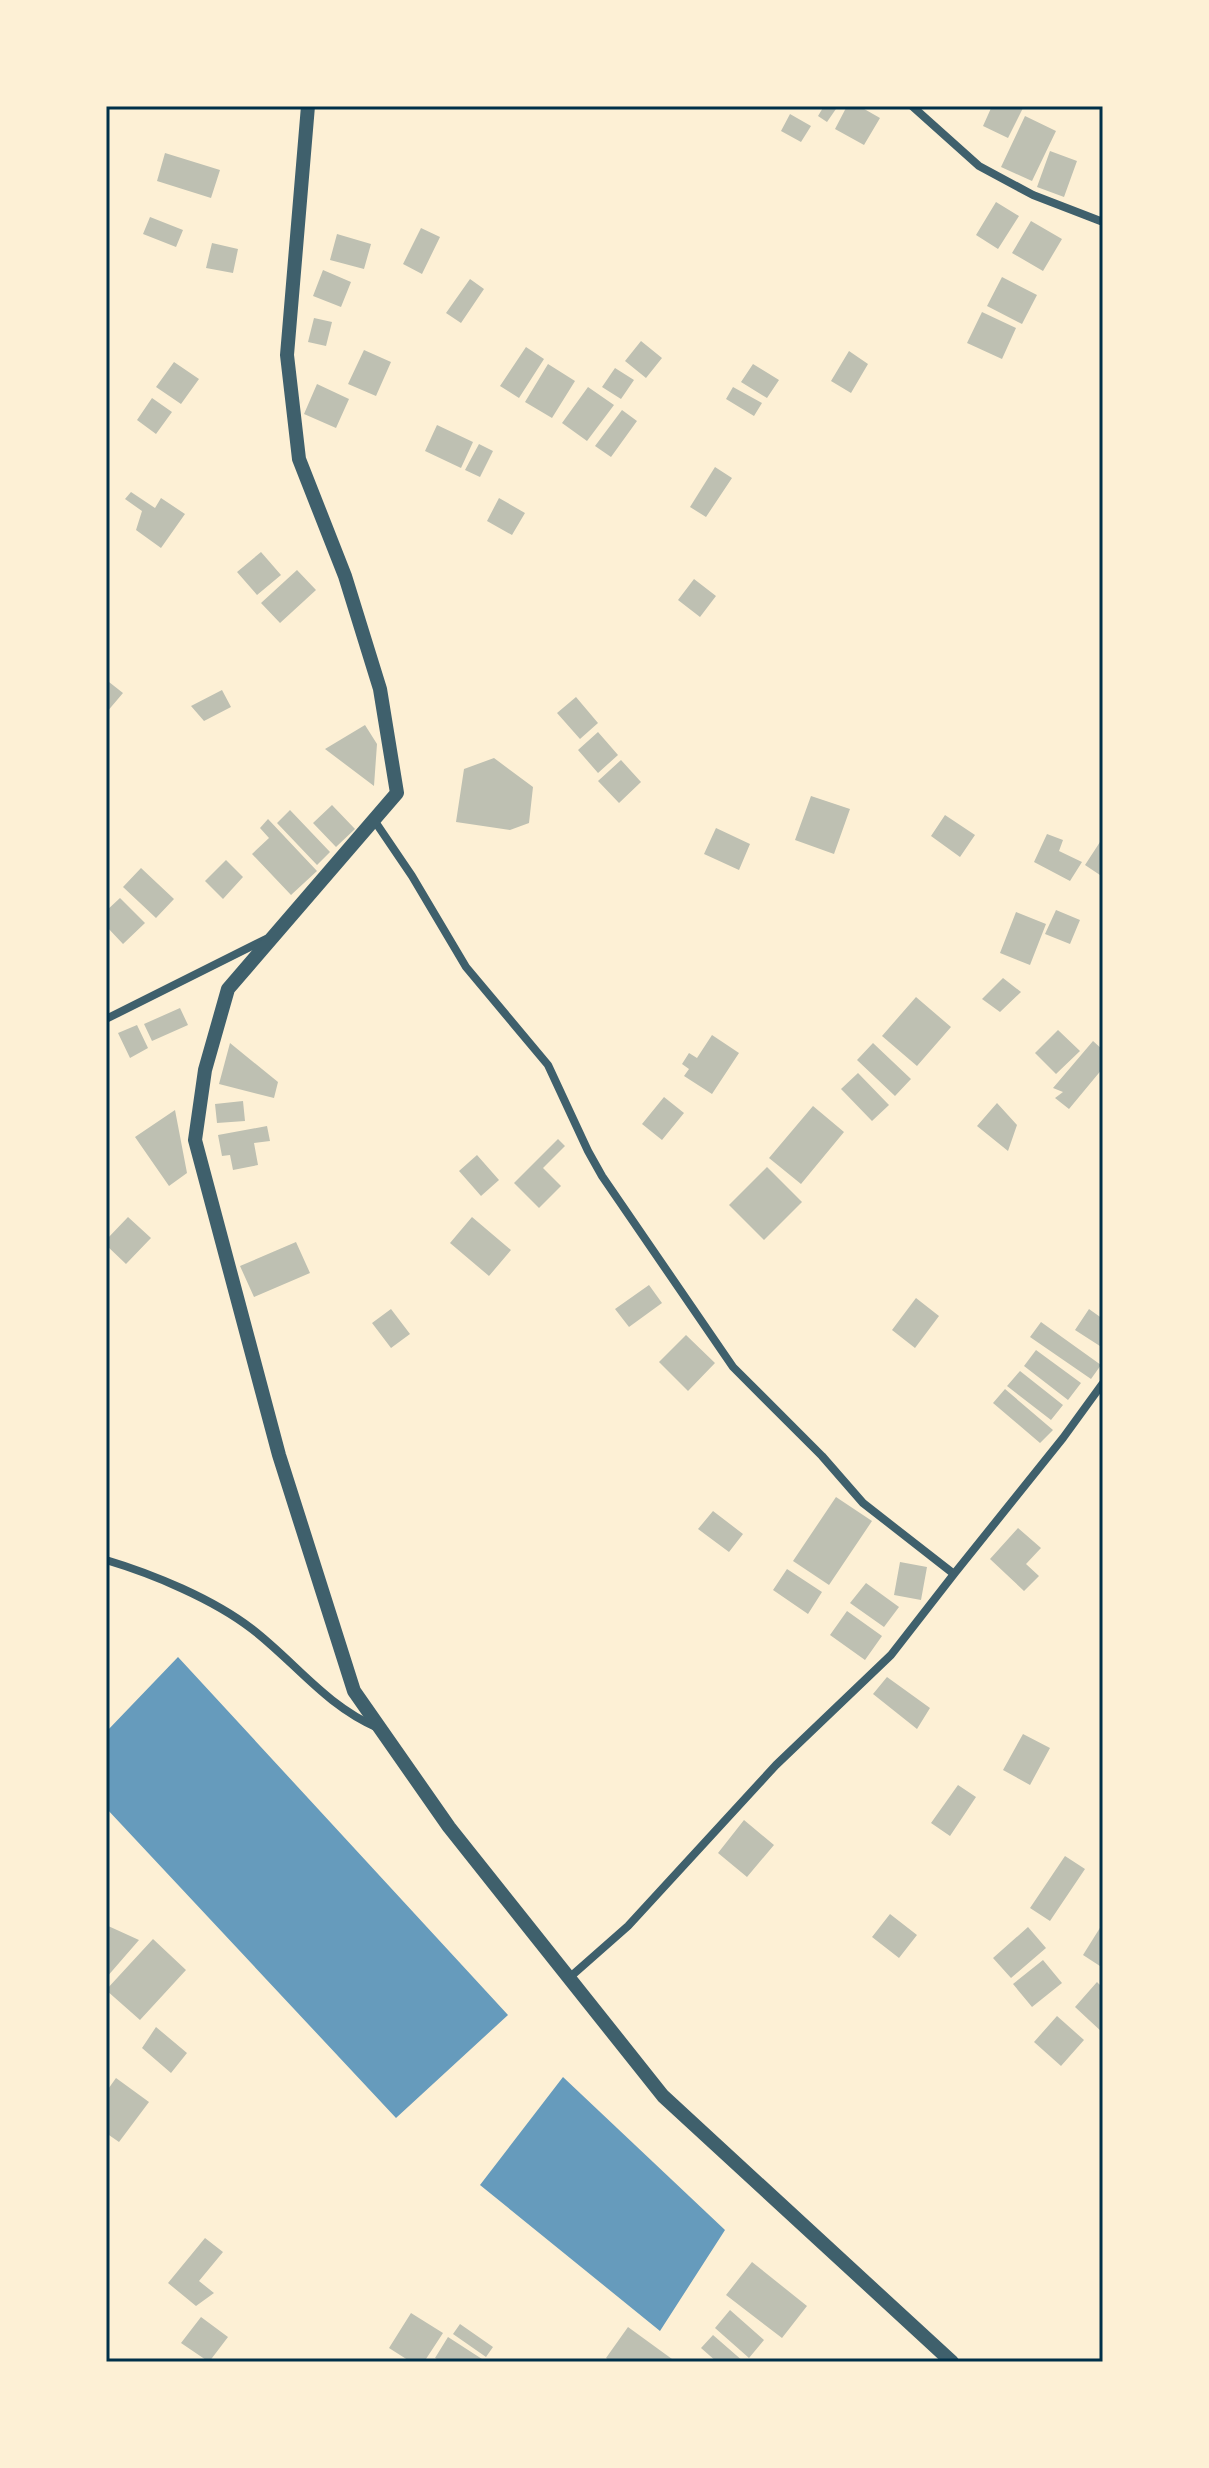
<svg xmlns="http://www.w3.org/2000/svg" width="1209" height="2468" font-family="Roboto,sans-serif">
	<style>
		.water { fill: #669bbc }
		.building { fill: #bec0b2 }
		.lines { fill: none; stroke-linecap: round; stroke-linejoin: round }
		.minor { stroke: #3f606c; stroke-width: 8 }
		.tertiary { stroke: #3f606c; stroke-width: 14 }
		.neatline { fill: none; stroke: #003049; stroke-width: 3 }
	</style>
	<rect width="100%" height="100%" fill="#fdf0d5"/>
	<!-- water -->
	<path class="water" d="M178 1657 508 2015 396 2118 106 1808V1732Z
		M563 2077 725 2230 660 2331 480 2185Z"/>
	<!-- building -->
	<path class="building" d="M824 106H838L827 122 818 116Z
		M847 106H859L880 118 864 145 835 129Z
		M992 106H1024L1008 138 983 126Z
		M790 114 811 126 801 142 781 131Z
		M1025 116 1056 131 1032 181 1001 167Z
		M1050 151 1077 161 1064 197 1037 187Z
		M165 153 220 170 211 198 157 181Z
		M996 202 1019 216 998 249 976 235Z
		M150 217 183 230 176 247 143 234Z
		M1031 221 1062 239 1043 271 1012 253Z
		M421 228 440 237 422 274 403 264Z
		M337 234 371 244 364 269 330 260Z
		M212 243 238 249 233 273 206 268Z
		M323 270 351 282 341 307 313 296Z
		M1002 277 1037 295 1022 324 987 306Z
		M470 279 484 289 461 323 446 313Z
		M982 312 1016 328 1002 359 967 343Z
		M314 318 332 322 326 346 308 342Z
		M641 341 662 358 646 378 625 361Z
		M526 347 544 359 519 398 500 386Z
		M364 350 391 362 376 396 348 384Z
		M849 351 868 364 851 393 831 381Z
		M174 362 199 379 181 404 156 387Z
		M548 364 575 381 552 418 525 402Z
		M753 364 779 380 767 398 741 382Z
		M615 368 634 380 621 399 602 387Z
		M317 384 349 399 336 428 304 414Z
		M588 387 614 405 587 441 562 423Z
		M733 387 762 403 754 416 726 399Z
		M152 398 172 412 156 434 137 420Z
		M622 410 637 421 611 457 595 446Z
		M437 425 473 442 461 468 425 451Z
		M479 444 493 451 480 477 465 470Z
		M715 467 732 478 706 517 690 507Z
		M131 492 155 508 161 498 185 514 161 548 136 530 142 511 125 499Z
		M499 498 525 513 512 535 487 521Z
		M261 552 281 575 257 595 237 572Z
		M297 570 316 590 280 623 261 603Z
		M694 579 716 596 700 617 678 600Z
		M109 682 123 693 106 713V685Z
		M222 690 231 707 204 721 191 706Z
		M576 697 598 723 580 739 557 713Z
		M365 725 377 744 374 786 325 749Z
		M598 732 618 755 598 773 578 750Z
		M494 758 533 787 529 823 510 830 456 822 464 769Z
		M621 760 641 782 619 803 598 781Z
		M811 796 850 809 834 854 795 840Z
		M332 805 355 829 336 847 313 823Z
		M290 810 330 852 317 865 277 823Z
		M945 815 975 835 960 857 931 836Z
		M268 819 317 871 291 895 252 854 269 838 260 828Z
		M716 828 750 844 739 870 704 854Z
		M1047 834 1063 840 1059 851 1082 862 1070 881 1034 862Z
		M1100 842 1103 844V877L1085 865Z
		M226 860 243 877 223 899 205 881Z
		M141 868 174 899 156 918 123 887Z
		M120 898 145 923 123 944 106 926V911Z
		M1056 910 1080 920 1070 944 1045 934Z
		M1016 912 1046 924 1030 965 1000 953Z
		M1003 978 1021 992 1000 1012 982 999Z
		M916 997 951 1027 917 1066 882 1036Z
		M180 1008 188 1025 152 1041 144 1024Z
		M137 1025 148 1048 130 1058 118 1033Z
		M1058 1030 1080 1051 1056 1074 1035 1053Z
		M712 1035 739 1053 712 1094 684 1076 689 1069 682 1064 689 1053 697 1058Z
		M1093 1041 1103 1050V1068L1069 1109 1055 1098 1063 1092 1053 1088Z
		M230 1043 278 1082 274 1098 219 1084Z
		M873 1043 911 1079 895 1096 857 1060Z
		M858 1073 889 1105 872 1121 841 1089Z
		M664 1097 684 1113 662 1140 642 1124Z
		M243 1101 245 1121 217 1123 215 1104Z
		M997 1103 1017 1125 1008 1151 977 1126Z
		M813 1106 844 1132 801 1184 769 1158Z
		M175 1110 187 1173 169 1186 135 1137Z
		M267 1126 270 1141 254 1143 258 1165 233 1170 230 1155 222 1156 218 1135Z
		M558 1139 565 1146 543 1168 561 1186 539 1208 514 1183Z
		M477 1155 499 1180 481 1196 459 1171Z
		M767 1167 802 1202 764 1240 729 1205Z
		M128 1217 151 1238 126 1264 106 1245V1240Z
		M472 1217 511 1250 489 1276 450 1243Z
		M296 1242 310 1273 254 1297 240 1266Z
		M649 1285 662 1303 629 1327 615 1309Z
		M916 1298 939 1316 915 1348 892 1330Z
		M391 1309 410 1334 391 1348 372 1323Z
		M1089 1309 1103 1319V1348L1075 1330Z
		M1041 1322 1101 1365 1091 1379 1030 1337Z
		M686 1335 715 1363 688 1391 659 1362Z
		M1036 1350 1081 1383 1068 1400 1024 1366Z
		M1020 1371 1063 1405 1051 1420 1007 1386Z
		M1005 1389 1053 1430 1040 1443 993 1403Z
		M836 1497 872 1521 829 1585 793 1561Z
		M713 1511 743 1534 729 1552 698 1529Z
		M1018 1528 1041 1548 1026 1564 1039 1576 1024 1591 990 1559Z
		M900 1562 927 1567 921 1600 894 1595Z
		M787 1569 822 1592 808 1614 773 1590Z
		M866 1583 899 1607 884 1627 850 1603Z
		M847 1611 882 1636 865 1660 830 1635Z
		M887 1677 930 1708 917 1729 873 1694Z
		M1023 1734 1050 1748 1030 1785 1003 1770Z
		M958 1785 976 1797 950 1836 931 1823Z
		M744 1820 774 1845 747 1877 718 1853Z
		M1065 1856 1085 1869 1050 1921 1030 1908Z
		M890 1914 917 1935 899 1958 872 1937Z
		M1103 1923V1968L1083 1955Z
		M106 1925 139 1940 106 1978Z
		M1028 1927 1046 1948 1011 1978 993 1958Z
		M153 1939 186 1970 140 2020 106 1990Z
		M1043 1960 1062 1983 1032 2007 1013 1984Z
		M1097 1982 1103 1988V2033L1075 2007Z
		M1057 2016 1084 2040 1061 2066 1034 2042Z
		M156 2027 187 2053 171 2073 142 2048Z
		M116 2078 149 2102 119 2142 106 2133V2092Z
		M205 2238 223 2252 199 2281 214 2293 196 2306 168 2283Z
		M752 2262 807 2306 782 2338 726 2295Z
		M730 2310 764 2340 749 2358 715 2328Z
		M411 2313 443 2333 424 2362H411L389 2348Z
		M201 2317 228 2337 209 2362 181 2343Z
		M460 2324 493 2347 486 2357 453 2334Z
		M628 2327 672 2359 670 2362H611L606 2358Z
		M713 2335 744 2362H717L701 2348Z
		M448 2337 482 2359 480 2362H442L435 2358Z"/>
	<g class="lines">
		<!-- minor -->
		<path class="minor" d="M912 106 979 166 1033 195 1103 222
			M374 820 412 876 466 967 548 1065 588 1151 602 1176 733 1367 822 1456 863 1503 954 1574 891 1655 776 1765 628 1926 569 1978
			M106 1019 266 939
			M106 1560C153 1574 213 1599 252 1629 296 1663 325 1705 378 1728
			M954 1574 1063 1438 1103 1383"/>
		<!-- tertiary -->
		<path class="tertiary" d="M308 106 287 355 299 459 345 576 380 689 397 793 228 989 205 1070 195 1140 279 1455 354 1691 449 1827 663 2096 952 2362"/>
	</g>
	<!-- border -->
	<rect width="1209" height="2468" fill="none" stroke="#fdf0d5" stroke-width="216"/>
	<rect x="108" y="108" width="993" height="2252" class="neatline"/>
</svg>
